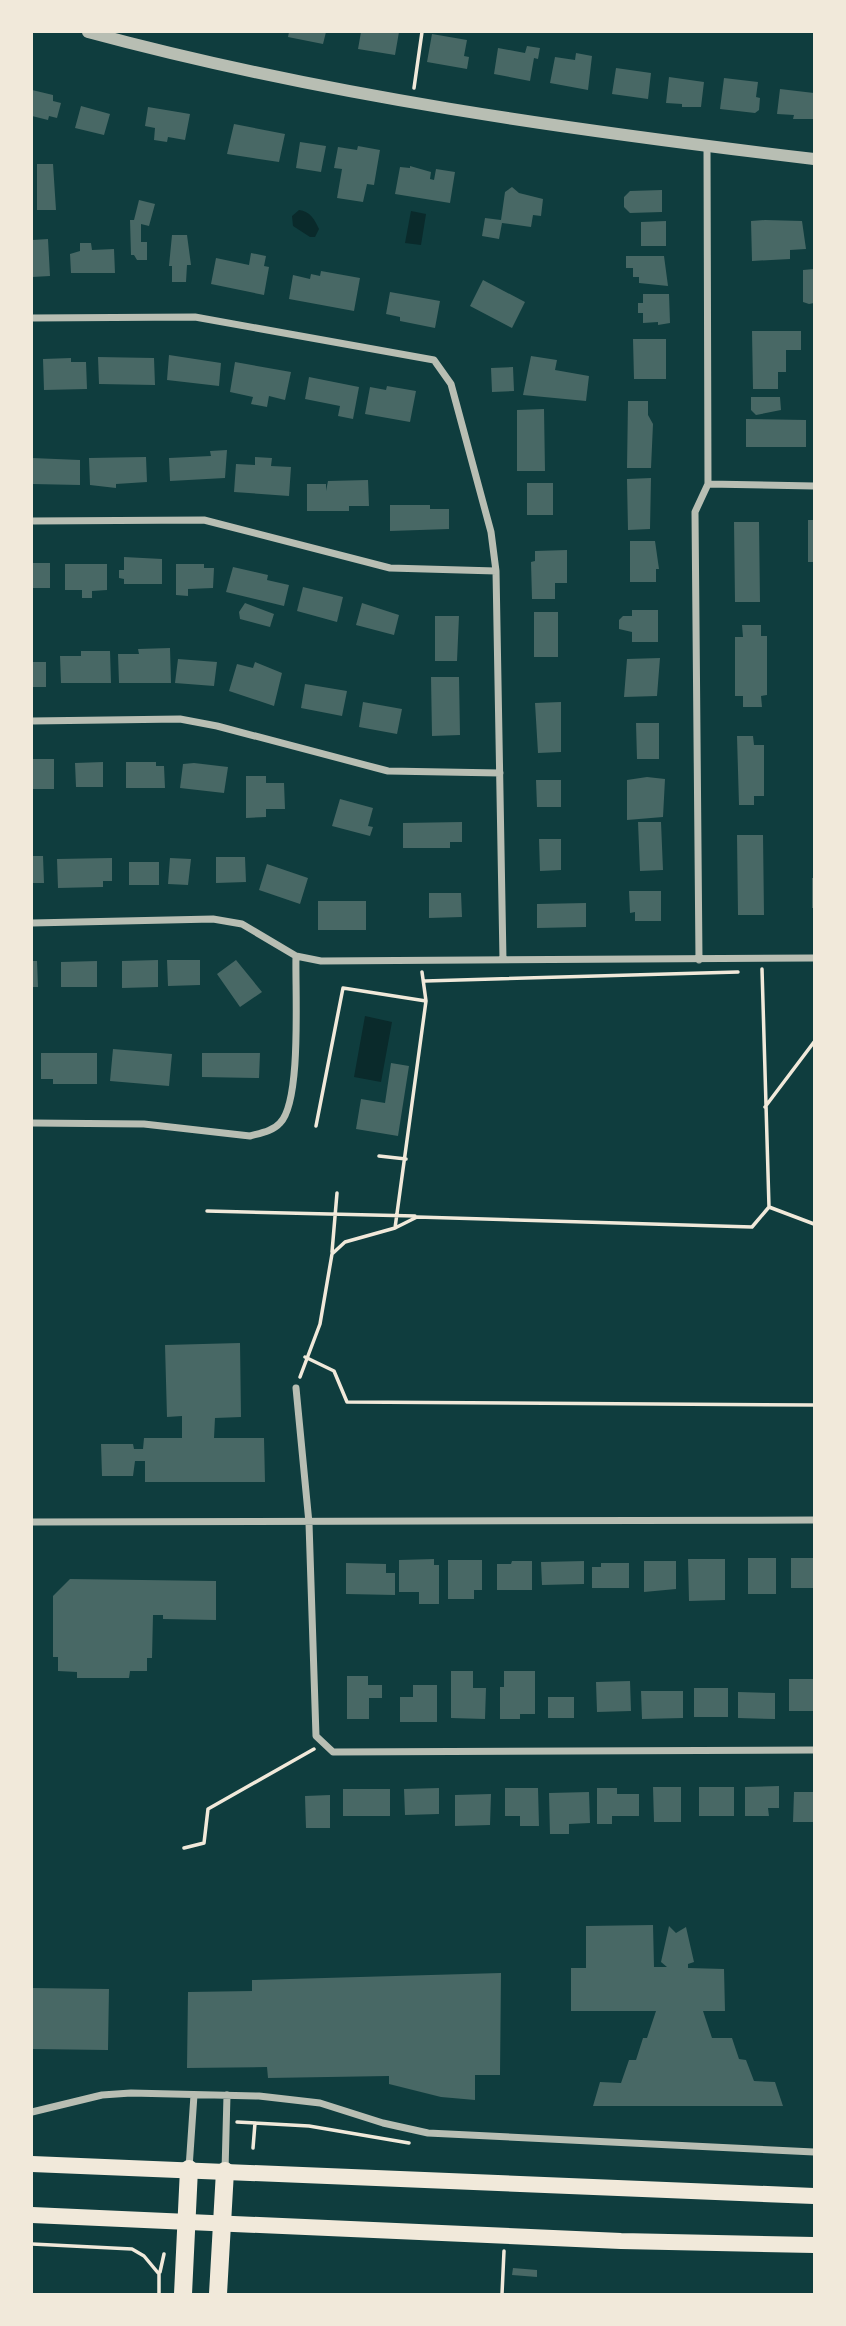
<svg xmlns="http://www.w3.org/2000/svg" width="846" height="2326" font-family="Jost,sans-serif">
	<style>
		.water { fill: #0a2a2b }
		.building { fill: #486865 }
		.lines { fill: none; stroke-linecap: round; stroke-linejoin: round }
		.path { stroke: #f1e9da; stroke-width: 3.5 }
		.minor { stroke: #b8beb3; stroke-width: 7 }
		.tertiary { stroke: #b8beb3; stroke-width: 12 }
		.primary { stroke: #f1e9da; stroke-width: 16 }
		.trunk { stroke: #f1e9da; stroke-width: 18 }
	</style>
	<rect width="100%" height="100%" fill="#0f3d3e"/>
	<!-- water -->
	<path class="water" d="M299 210C310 211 315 220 319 229L315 237H310L293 226 292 216Z
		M411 211 426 214 421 245 405 243Z
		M365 1016 392 1022 381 1082 354 1077Z"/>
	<!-- building -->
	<path class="building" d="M289 32H326L323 44 288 37Z
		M361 32H399L395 55 358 49Z
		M432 34 467 40 464 56 469 57 467 69 427 62Z
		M527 46 540 48 538 59 534 58 530 81 494 74 498 48 525 53Z
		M576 53 592 56 588 90 550 83 555 57 575 60Z
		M616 68 651 73 648 99 612 94Z
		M669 77 704 82 701 107H682V104L666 103Z
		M724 78 758 82 756 97 760 98 759 110 755 113 720 109Z
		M780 89 814 93 813 119H793L794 115 777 114Z
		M32 90 53 95V101L61 103 57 118 49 116 48 120 32 116Z
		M81 106 110 114 104 135 75 128Z
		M148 107 190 114 185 140 168 137 167 142 154 140 155 128 145 126Z
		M234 124 285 134 279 162 227 154Z
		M300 142 326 146 321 172 296 168Z
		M358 146 380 150 374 185 367 184 363 202 337 198 342 169 334 168 338 147 357 150Z
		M37 164H53L56 210H37Z
		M410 166 431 172 430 179 434 180 436 169 455 172 450 203 395 194 400 167 410 168Z
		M512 187 519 193 543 199 541 216 533 215 531 227 502 223 499 239 482 236 485 218 501 220 505 192Z
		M662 190V212L630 213 624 207V197L630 191Z
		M139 200 155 204 149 226 141 224V242H147V260H137L134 255H131L130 220H134Z
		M765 220 802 221 806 249 790 250V259L752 261 751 221Z
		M666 221V246H641V222Z
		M172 235H187L191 265H187L186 282H172V266H169Z
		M48 239 50 276 32 277V240Z
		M80 243H91L92 250 114 249 115 273H71L70 254 80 251Z
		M251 253 266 256 264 266 269 267 264 295 211 284 216 258 249 265Z
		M626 256H664L668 286 639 283V277H633V268H626Z
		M814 269V303L809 304 803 302V270Z
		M321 271 360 278 354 311 289 299 293 275 310 279 311 274 320 276Z
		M483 280 525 302 512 328 470 306Z
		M390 292 440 301 435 328 400 321V317L386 314Z
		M643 294H669L670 323 658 325V322L643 323V313H638V303H643Z
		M752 331H801V350H786V372H778V389H753Z
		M633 339H666V379H634Z
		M169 355 221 363 219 386 167 380Z
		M531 356 557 360 555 370 589 376 586 401 523 395Z
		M98 357 154 358 155 385 99 384Z
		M71 358V362H86L87 389 44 390 43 359Z
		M235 362 291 372 285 400 269 396 267 407 251 404 253 397 230 392Z
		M513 367 514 391 492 392 491 368Z
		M309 377 359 387 353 419 338 416 340 406 305 399Z
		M387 386 416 391 410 422 365 414 370 387 386 390Z
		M751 397H780L781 410 756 415 751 410Z
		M628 401H648V415L653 424 651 468H627Z
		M544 409 545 471H517V410Z
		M746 419 806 420V447H746Z
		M227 450 225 478 170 481 169 458 211 456 210 451Z
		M146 457 147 482 116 484V488L90 485 89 458Z
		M255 457 272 458 271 466 291 467 289 496 234 492 236 464 255 465Z
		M32 458 80 460V485L32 484Z
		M651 478 650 529 628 530 627 479Z
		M368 480 369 506H349V511H307V484H326V491L328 481Z
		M527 483H553V515H527Z
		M390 505H430V509H449V529L390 531Z
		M808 520H814V562H808Z
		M734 522H759L760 602H735Z
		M630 541H655L659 569H656V582H630Z
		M567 550V583H555V599H532L531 562 535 561V551Z
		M124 557 162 559V584H124V579L119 578V570H124Z
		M32 563H50V588H32Z
		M65 564H107V590L92 591V598H82V590H65Z
		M176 564H204V568H214L213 588 188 589V596L176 595Z
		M233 567 268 575 267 580 289 585 284 606 226 592Z
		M303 587 343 597 337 622 297 611Z
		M245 603 274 614 270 627 240 619 239 612Z
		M362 603 399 615 394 635 356 625Z
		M632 610H658V642H632V632L619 629V620L623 616H632Z
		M534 612H558V657H534Z
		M435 616H459L457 661H435Z
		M742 625H761V636H767V695L761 696 762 707H743V696H735V637H743Z
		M170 648 171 683H119L118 654H139L138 649Z
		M81 651H110L111 683H61L60 656H81Z
		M660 658 657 696 624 697 627 659Z
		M178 659 217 662 214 686 175 683Z
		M32 662H46V687H32Z
		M255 662 282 673 274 706 229 691 237 664 253 668Z
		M431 677H459L460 735 432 736Z
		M305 684 347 691 342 716 301 708Z
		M363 702 402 709 397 734 359 727Z
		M561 702V752L538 753 535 703Z
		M636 723H659V759H637Z
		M737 736H753L754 745H764V796H754V805H739Z
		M32 759H54V789H32Z
		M103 762V787H76L75 763Z
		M126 762H156V766H164L165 788H126Z
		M194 763 228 767 224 793 180 788 183 764Z
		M246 776H266V783H284L285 809H266V817L246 818Z
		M647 777 665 779 663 817 627 820V780Z
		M536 780H561V807H537Z
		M340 799 373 808 368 826 373 827 370 836 332 826Z
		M462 822V842H450V848H403V823Z
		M638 822H661L663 870 640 871Z
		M737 835H763L764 915H738Z
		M539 839H561V870L540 871Z
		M32 856H43L44 883H32Z
		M216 857H245L246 882 216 883Z
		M112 858V881H103V887L58 888 57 859Z
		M170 858 191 859 188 885 168 884Z
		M129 862H159V885H129Z
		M267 864 308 878 300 904 259 890Z
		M812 878H814V908H812Z
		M629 891H661V921H635V912L630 913Z
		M429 893H461L462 917 429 918Z
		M318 901H366V930H318Z
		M586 903V927L537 928V904Z
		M158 960V987L122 988V961Z
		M167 960H200V985L168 986Z
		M236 960 262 992 240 1007 217 974Z
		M32 961H37L38 987H32Z
		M97 961V987H61V962Z
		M113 1049 172 1054 169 1086 110 1081Z
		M41 1053H97V1084H53V1079H41Z
		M202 1053H260L259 1078 202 1077Z
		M391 1063 409 1066 398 1136 356 1129 361 1099 385 1103Z
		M240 1343 241 1417 215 1418 214 1438H264L265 1482H145V1461H135L133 1476H102L101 1444H133L134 1449H143L144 1438H182V1416L167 1417 165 1345Z
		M748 1558H776V1594H748Z
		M791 1558H814V1588H791Z
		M434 1559V1565H439V1604H419V1592H399V1560Z
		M688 1559H725V1600L689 1601Z
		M448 1560H482V1590H474V1599H448Z
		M512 1561H532V1590H497V1564H511Z
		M584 1561V1584L542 1585 541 1562Z
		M644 1561H676V1589L644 1592Z
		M346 1563 386 1564V1573H395V1595L346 1594Z
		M601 1563H629V1588H592V1567H601Z
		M70 1579 216 1581V1620L163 1619V1615H153L152 1658H147V1671H130L129 1678H77V1672L58 1671V1657H53V1596Z
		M451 1671H473V1688H486L485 1719 451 1718Z
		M504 1671H535V1714H520V1719H500V1687H504Z
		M347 1676H368V1685H382V1698H369V1719H347Z
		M789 1679H814V1711H789Z
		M630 1681 631 1711 597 1712 596 1682Z
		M413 1685H437V1722H400V1697H413Z
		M694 1688H728V1717H694Z
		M641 1691H683V1718L642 1719Z
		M738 1692 775 1693V1719L738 1718Z
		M548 1697H574V1718H548Z
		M779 1786V1808H768L769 1816H745V1787Z
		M653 1787H681V1822H654Z
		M699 1787H734V1816H699Z
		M439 1788V1814L405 1815 404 1789Z
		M505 1788H538L539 1826H520V1816H505Z
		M597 1788H617V1794H639V1816H612V1824H597Z
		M343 1789H390V1816H343Z
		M589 1792 590 1823 569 1824V1834H550L549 1793Z
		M794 1792H814V1822H793Z
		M491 1794 490 1825 455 1826V1795Z
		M330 1795V1828H306L305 1796Z
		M653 1925 654 1967H667L661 1962 669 1926 676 1933 686 1927 694 1962 688 1964V1968L724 1969 725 2011H703L712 2038H732L739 2059 746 2060 754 2081 775 2082 783 2106H593L600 2082 621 2083 629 2060H636L643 2038H647L656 2011H571V1968H586V1926Z
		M501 1973 500 2075H475V2100L441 2097 389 2084V2076L268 2078 267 2067 187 2068 188 1992 252 1991V1980Z
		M32 1988 109 1989 108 2050 32 2049Z
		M513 2268 537 2270V2277L512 2275Z"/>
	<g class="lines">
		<!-- path -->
		<path class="path" d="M414 88 422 32
			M425 981 738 972
			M765 1107 814 1042
			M316 1126 343 988 426 1001 422 972
			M379 1156 406 1159
			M769 1207 814 1224
			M207 1211 415 1216
			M395 1228 426 1001
			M332 1252 337 1193
			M305 1357 334 1371 347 1402 814 1405
			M300 1377 320 1324 332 1254 345 1242 395 1228 417 1217 752 1227 769 1207 762 969
			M184 1848 204 1843 208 1809 314 1749
			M237 2122 309 2126 409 2143
			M253 2148 255 2123
			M32 2244 132 2249 144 2256 159 2274V2294
			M160 2272 164 2254
			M502 2294 504 2251"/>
		<!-- minor -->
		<path class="minor" d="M32 318 195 317 434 360 451 384 491 532 496 571 503 960
			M708 484 814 486
			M32 521 204 520 390 568 496 571
			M32 721 180 719 217 726 388 771 500 773
			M32 923 213 919 242 924 296 956 321 961 814 958
			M699 960 695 512 708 484 707 146
			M32 1123 144 1124 250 1136C261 1133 273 1131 280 1123 302 1101 295 990 296 956
			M296 1388 309 1523 316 1736 333 1752 814 1750
			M32 1522 814 1520
			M32 2112 102 2095 131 2093 259 2096 320 2103 383 2123 428 2133 814 2152
			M189 2168 194 2095
			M225 2171 227 2095"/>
		<!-- tertiary -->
		<path class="tertiary" d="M88 32C325 96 571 130 814 159"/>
		<!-- primary -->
		<path class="primary" d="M32 2164 814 2196
			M32 2215 621 2241 814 2245"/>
		<!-- trunk -->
		<path class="trunk" d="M183 2294 189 2169
			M218 2294 225 2171"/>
	</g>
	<!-- border -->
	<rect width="846" height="2326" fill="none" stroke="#f1e9da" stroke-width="66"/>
</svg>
